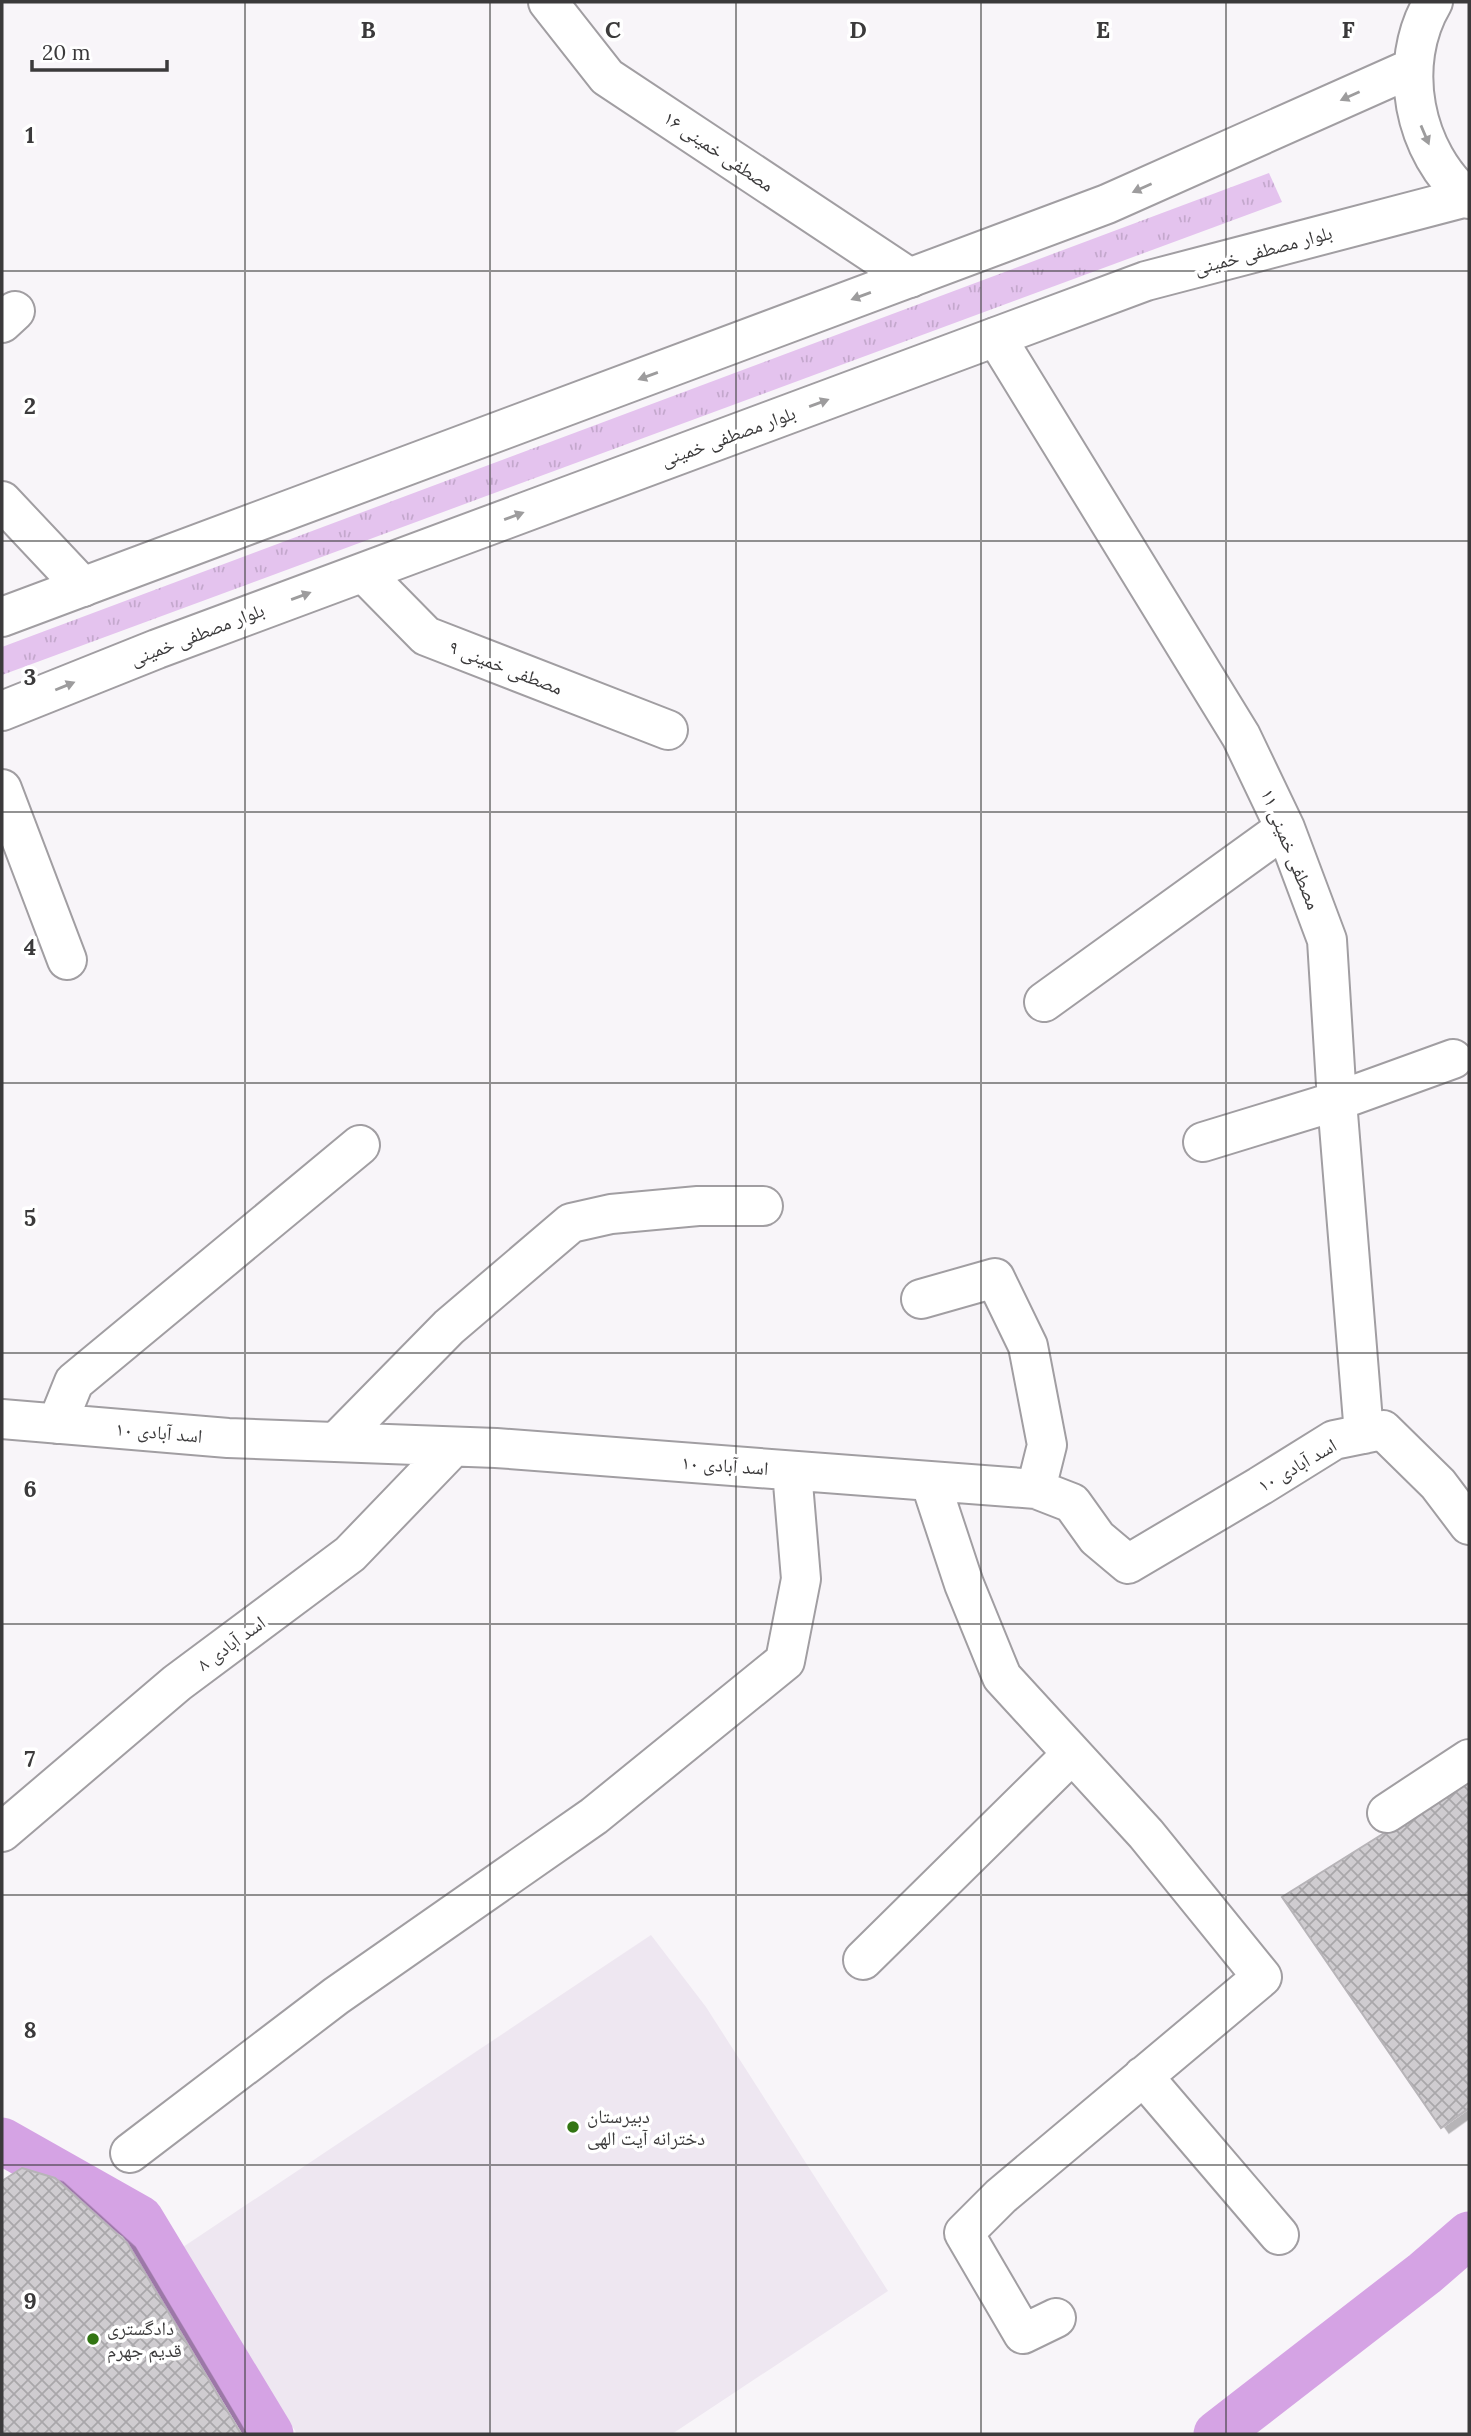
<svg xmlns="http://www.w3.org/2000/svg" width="1471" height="2436" font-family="Lora,'Noto Naskh Arabic',serif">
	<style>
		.built { fill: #eee7f1 }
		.park { fill: url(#park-tufts) }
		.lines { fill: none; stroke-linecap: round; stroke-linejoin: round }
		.canal { stroke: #d5a3e4; stroke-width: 47 }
		.building { fill: url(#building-cross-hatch); stroke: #b7b4b8; stroke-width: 2; filter: url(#shadow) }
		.minor-casing { stroke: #a19ea2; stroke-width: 42 }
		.major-casing { stroke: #a19ea2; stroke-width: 42 }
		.minor { stroke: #fff; stroke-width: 38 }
		.major { stroke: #fff; stroke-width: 38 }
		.oneway { fill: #9d9c9d }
		.grid { fill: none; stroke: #3b3a3b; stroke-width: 2; stroke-opacity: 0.55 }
		.poi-dot { fill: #327513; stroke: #fff; stroke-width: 2.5 }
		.labels { text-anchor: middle; stroke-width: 7; stroke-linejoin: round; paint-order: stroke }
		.street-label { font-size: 19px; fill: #3b3a3b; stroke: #fff }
		.poi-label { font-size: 19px; fill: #3b3a3b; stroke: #fff; text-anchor: start }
		.grid-label { font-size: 23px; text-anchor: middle; font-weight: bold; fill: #3b3a3b; stroke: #fff; stroke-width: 7; stroke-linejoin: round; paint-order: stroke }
	</style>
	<defs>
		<pattern id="park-tufts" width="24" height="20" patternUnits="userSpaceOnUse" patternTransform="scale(1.75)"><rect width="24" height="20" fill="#e4c3ee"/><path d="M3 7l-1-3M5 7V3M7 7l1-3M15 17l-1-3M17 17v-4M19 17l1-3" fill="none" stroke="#c4a8cd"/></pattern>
		<pattern id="building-cross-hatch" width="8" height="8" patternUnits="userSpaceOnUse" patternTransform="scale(1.75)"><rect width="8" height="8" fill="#cfccd0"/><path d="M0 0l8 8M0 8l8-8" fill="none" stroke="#a9a7aa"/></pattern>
		<filter id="shadow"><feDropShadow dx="8" dy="4.5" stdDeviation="0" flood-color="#0004"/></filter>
	</defs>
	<rect width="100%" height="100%" fill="#f8f5f9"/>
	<!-- built -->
	<path class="built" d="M651 1935 706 2007 888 2291 672 2434H297L183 2247Z"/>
	<!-- park -->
	<path class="park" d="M1269 173 1282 202 2 675V647Z"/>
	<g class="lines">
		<!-- canal -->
		<path class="canal" d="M2 2141 140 2219 270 2434
			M1217 2434 1425 2273 1469 2235"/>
	</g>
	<!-- building -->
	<path class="building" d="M1469 1780V2108L1441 2128 1282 1897Z
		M22 2168 55 2178 127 2243 241 2434H2V2181Z"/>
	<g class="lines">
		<!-- minor casing -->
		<g class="minor-casing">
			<path id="minor" d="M548 2 607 77 910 278
				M2 323 15 311
				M996 337 1241 736 1285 828 1327 940 1337 1101 1364 1434
				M2 501 83 587
				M364 573 426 636 668 730
				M2 789 67 960
				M1044 1002 1285 828
				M1203 1142 1337 1101 1453 1059
				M921 1299 995 1278 1028 1346 1047 1445 1036 1489
				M2 1419 228 1438 496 1448 1036 1489 1072 1503 1097 1538 1128 1564 1260 1486 1334 1440 1383 1430 1438 1484 1469 1525
				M57 1424 74 1382 360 1145
				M336 1442 449 1327 571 1223 611 1214 698 1206H763
				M930 1481 964 1584 1002 1677 1146 1834 1262 1977 1001 2196 964 2233 1023 2334 1056 2318
				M1387 1813 1469 1759
				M2 1832 177 1683 350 1554 453 1447
				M863 1960 1072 1754
				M1143 2076 1279 2235
				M130 2153 336 1996 594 1816 785 1661 801 1579 792 1471"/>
		</g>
		<!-- major casing -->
		<g class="major-casing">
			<path id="major" d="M1433 2C1396 64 1413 153 1469 199
				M2 617 1107 204 1412 68
				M2 711 157 649 1146 281 1467 197"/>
		</g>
		<!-- minor -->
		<use href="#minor" class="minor"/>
		<!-- major -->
		<use href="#major" class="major"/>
	</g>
	<!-- one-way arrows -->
	<defs><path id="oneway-solid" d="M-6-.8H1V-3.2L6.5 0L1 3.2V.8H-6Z" transform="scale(1.75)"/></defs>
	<g class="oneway">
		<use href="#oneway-solid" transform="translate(1350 96) rotate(156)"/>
		<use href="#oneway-solid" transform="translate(1425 135) rotate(67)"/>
		<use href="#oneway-solid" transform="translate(1142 188) rotate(156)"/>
		<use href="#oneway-solid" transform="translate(861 296) rotate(160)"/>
		<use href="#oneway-solid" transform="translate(648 376) rotate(160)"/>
		<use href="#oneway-solid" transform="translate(819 403) rotate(-20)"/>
		<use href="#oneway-solid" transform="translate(514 516) rotate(-20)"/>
		<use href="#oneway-solid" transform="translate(301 596) rotate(-20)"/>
		<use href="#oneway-solid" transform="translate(65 686) rotate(-22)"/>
	</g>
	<!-- grid -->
	<path class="grid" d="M245 2V2434M490 2V2434M736 2V2434M981 2V2434M1226 2V2434M2 271H1469M2 541H1469M2 812H1469M2 1083H1469M2 1353H1469M2 1624H1469M2 1895H1469M2 2165H1469"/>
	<!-- markers -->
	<g class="poi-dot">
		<circle cx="573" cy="2127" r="7"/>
		<circle cx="93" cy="2339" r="7"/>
	</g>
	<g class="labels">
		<!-- street labels -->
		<g class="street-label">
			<text transform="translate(719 151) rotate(34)" y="7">مصطفی خمینی ۱۶</text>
			<text transform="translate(1263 250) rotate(-15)" y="7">بلوار مصطفی خمینی</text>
			<text transform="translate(728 436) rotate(-20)" y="7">بلوار مصطفی خمینی</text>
			<text transform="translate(197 634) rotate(-21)" y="7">بلوار مصطفی خمینی</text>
			<text transform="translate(506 667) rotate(21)" y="7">مصطفی خمینی ۹</text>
			<text transform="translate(1291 849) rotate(68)" y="7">مصطفی خمینی ۱۱</text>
			<text transform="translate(159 1432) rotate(5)" y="7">اسد آبادی ۱۰</text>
			<text transform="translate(725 1465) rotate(4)" y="7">اسد آبادی ۱۰</text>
			<text transform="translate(1297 1465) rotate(-30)" y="7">اسد آبادی ۱۰</text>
			<text transform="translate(231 1643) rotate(-36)" y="7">اسد آبادی ۸</text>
		</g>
		<!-- poi labels -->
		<g class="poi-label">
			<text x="587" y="2123">دبیرستان<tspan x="587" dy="22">دخترانه آیت الهی</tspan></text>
			<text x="107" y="2335">دادگستری<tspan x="107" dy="22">قدیم جهرم</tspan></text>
		</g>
	</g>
	<g class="grid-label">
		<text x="368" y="38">B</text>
		<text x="613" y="38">C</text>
		<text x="858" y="38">D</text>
		<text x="1103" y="38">E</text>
		<text x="1348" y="38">F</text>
		<text x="30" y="143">1</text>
		<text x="30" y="414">2</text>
		<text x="30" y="685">3</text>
		<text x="30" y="955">4</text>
		<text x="30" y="1226">5</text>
		<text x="30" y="1497">6</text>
		<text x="30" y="1767">7</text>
		<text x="30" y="2038">8</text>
		<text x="30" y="2309">9</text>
	</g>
	<!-- border -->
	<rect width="1471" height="2436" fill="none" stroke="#3b3a3b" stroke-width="7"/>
	<!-- scale -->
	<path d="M32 60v10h135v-10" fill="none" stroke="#3b3a3b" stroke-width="3.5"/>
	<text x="42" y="60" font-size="21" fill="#3b3a3b" stroke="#ffffff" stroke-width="5" paint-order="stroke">20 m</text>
</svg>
